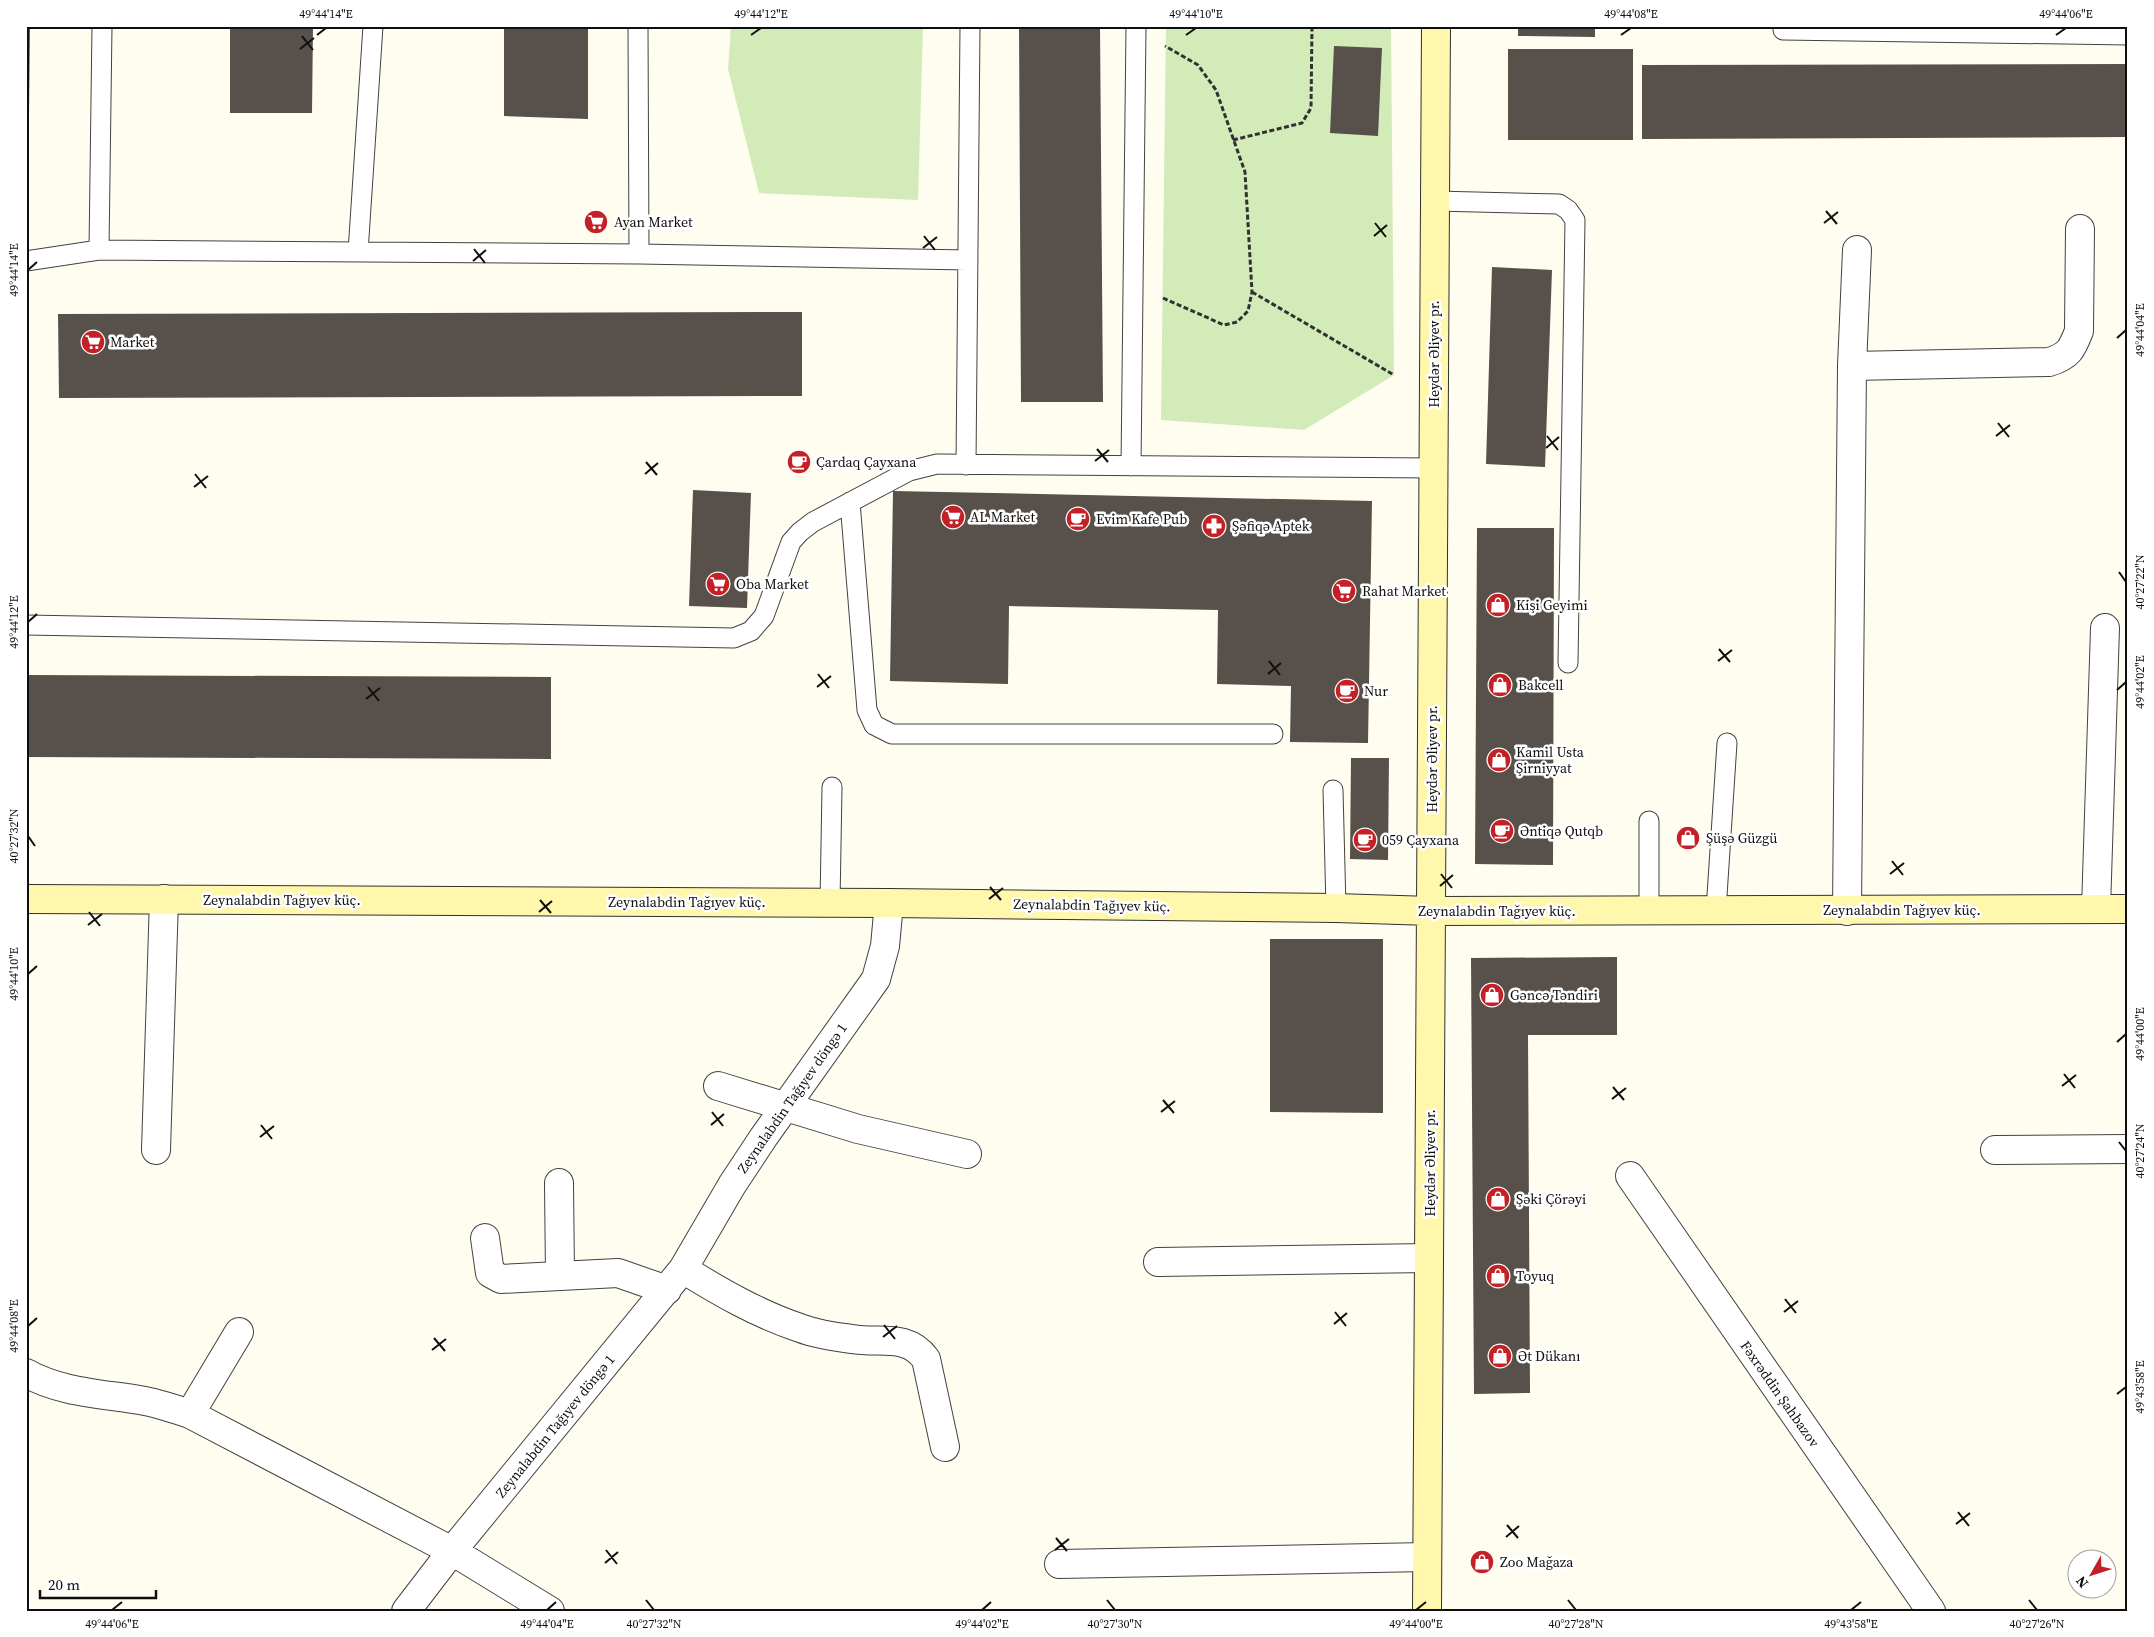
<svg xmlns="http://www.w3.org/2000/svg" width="2154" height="1637" font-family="'Source Serif 4',serif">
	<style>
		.green { fill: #d2ebb8 }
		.building { fill: #58504a }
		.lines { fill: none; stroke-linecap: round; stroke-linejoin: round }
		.lane-casing { stroke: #424242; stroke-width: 21 }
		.street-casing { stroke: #424242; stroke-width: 30 }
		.secondary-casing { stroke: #313131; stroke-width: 30 }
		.path { stroke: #313131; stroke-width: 3; stroke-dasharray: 5 2.5; stroke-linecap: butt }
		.lane { stroke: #fff; stroke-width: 19 }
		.street { stroke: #fff; stroke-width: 28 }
		.secondary { stroke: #fff7ab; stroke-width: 28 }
		.ticks { fill: none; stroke: #0f0f0f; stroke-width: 2 }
		.labels { text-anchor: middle; stroke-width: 5; stroke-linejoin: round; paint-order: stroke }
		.poi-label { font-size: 14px; fill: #0f0f0f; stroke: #fff; text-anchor: start }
		.street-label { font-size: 14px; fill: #0f0f0f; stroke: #fff }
		.neatline { fill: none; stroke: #0f0f0f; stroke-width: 2 }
		.ticks-label { font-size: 12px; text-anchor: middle; fill: #0f0f0f }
	</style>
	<rect width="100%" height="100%" fill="#fffcf0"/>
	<!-- green -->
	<path class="green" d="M731 26H923L918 200 759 193 728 69Z
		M1166 26H1391L1394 375 1304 430 1161 420Z"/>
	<!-- building -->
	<path class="building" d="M26 26H30L29 114H26Z
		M230 26H313L312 113H230Z
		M504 26H588V119L504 116Z
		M1019 26H1100L1103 402H1021Z
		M1518 26H1595V37L1518 36Z
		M1334 46 1382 48 1378 136 1330 133Z
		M1508 49H1633V140H1508Z
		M2128 64V137L1642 139V65Z
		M1492 267 1552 270 1545 467 1486 464Z
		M802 312V396L59 398 58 314Z
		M693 490 751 493 747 608 689 606Z
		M893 491 1372 501 1368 743 1290 742 1291 686 1217 684 1218 610 1009 606 1008 684 890 681Z
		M1477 528H1554L1553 865 1475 864Z
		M26 675 551 677V759L26 757Z
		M1351 758H1389L1388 860 1350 859Z
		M1270 939H1383V1113L1270 1112Z
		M1617 957V1035H1528L1530 1393 1474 1394 1471 958Z"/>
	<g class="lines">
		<!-- lane casing -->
		<g class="lane-casing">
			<path id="lane" d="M638 26 639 254
				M1783 30 2128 35
				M1435 201 1559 204 1568 210 1575 220 1568 663
				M99 250 102 26
				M358 252 373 26
				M26 261 99 250 639 254 968 260
				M966 465 970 26
				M1131 466 1136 26
				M850 502 867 710 874 725 892 734H1273
				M26 625 734 638 751 631 764 616 791 542 800 532 813 522 909 471 937 464 1434 468
				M1333 790 1336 908
				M1649 821V911
				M830 903 832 787
				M1716 911 1727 743"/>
		</g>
		<!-- street casing -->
		<g class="street-casing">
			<path id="street" d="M1852 366 2049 362C2069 356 2072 349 2079 331L2080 229
				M2096 909 2105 628
				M1847 911 1852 366 1857 250
				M718 1086 858 1129 967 1154
				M156 1150 164 899
				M1995 1150 2128 1149
				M1630 1176 1931 1611
				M559 1183 560 1276
				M485 1238 490 1273 501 1279 618 1273 667 1290
				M1158 1262 1429 1258
				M683 1269C720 1292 758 1314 800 1328 816 1334 835 1337 852 1339 880 1344 907 1333 926 1359L945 1447
				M26 1373C61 1393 106 1394 145 1401 160 1404 175 1409 190 1414L452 1551 683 1269 732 1185 763 1138 876 979 885 946 889 903
				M190 1414 239 1332
				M1059 1564 1427 1557
				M406 1611 452 1551 550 1611"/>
		</g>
		<!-- secondary casing -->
		<g class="secondary-casing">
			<path id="secondary" d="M26 899 889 903 1336 908 1431 911 2128 909
				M1427 1611 1436 26"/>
		</g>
		<!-- path -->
		<path class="path" d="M1233 140 1302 123 1311 108 1312 26
			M1252 292 1394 375
			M1163 298 1224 325 1237 322 1248 311 1252 292 1245 172 1216 90 1198 65 1165 46"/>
		<!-- lane -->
		<use href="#lane" class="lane"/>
		<!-- street -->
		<use href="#street" class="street"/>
		<!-- secondary -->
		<use href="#secondary" class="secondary"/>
	</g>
	<!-- ticks -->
	<path class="ticks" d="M317 35 326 28M751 35 761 28M1186 35 1196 28M1621 35 1631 28M2056 35 2066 28M302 36 313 50M300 49 314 38M1826 211 1837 224M1375 223 1386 237M1824 223 1838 212M924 236 935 250M1374 236 1387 225M923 248 937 237M474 249 485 263M473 261 486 250M28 270 37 262M2117 338 2126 330M1998 423 2009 437M1547 436 1558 450M1996 436 2010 425M1546 448 1559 437M1097 449 1108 462M1095 461 1109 450M646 462 657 475M195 474 206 488M645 474 658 463M194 487 208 476M2119 572 2126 582M28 622 37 614M1719 649 1730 662M1269 661 1280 675M1718 661 1732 650M818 674 829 688M1268 674 1281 663M368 687 379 701M817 687 831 676M2117 690 2126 682M366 699 380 688M28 836 35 846M1892 861 1903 875M1441 874 1452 888M1890 874 1904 863M1440 886 1453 875M990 887 1001 900M989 899 1003 888M540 900 551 913M89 912 100 926M539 912 552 901M88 925 102 914M28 974 37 966M2117 1042 2126 1034M2064 1074 2075 1088M2062 1086 2076 1075M1613 1087 1624 1100M1612 1099 1626 1088M1163 1100 1174 1113M712 1112 723 1126M1161 1112 1175 1101M261 1125 272 1139M711 1125 724 1114M260 1137 274 1126M2119 1142 2126 1151M1785 1299 1796 1313M1335 1312 1346 1326M1784 1312 1798 1301M1334 1324 1347 1313M884 1325 895 1339M28 1326 37 1318M883 1337 897 1326M434 1338 445 1351M432 1350 446 1339M2117 1394 2126 1387M1958 1512 1969 1526M1956 1524 1970 1513M1507 1525 1518 1538M1506 1537 1519 1526M1056 1538 1067 1551M606 1550 617 1564M1055 1550 1069 1539M605 1563 618 1552M646 1600 654 1610M1107 1600 1115 1610M1568 1600 1576 1610M2029 1600 2037 1610M112 1610 122 1602M547 1610 556 1602M982 1610 991 1602M1416 1610 1426 1602M1851 1610 1861 1602"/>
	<!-- icons -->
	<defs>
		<g id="supermarket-disc" transform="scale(1.25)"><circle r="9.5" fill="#c42127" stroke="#fff"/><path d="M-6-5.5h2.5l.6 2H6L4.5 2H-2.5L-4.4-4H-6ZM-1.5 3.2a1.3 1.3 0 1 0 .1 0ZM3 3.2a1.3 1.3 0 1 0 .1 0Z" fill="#fff"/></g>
		<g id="cafe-disc" transform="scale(1.25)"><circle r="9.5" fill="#c42127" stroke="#fff"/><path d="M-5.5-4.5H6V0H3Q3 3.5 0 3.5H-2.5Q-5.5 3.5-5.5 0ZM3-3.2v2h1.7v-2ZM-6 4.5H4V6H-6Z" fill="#fff"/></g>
		<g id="pharmacy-disc" transform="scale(1.25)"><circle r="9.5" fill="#c42127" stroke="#fff"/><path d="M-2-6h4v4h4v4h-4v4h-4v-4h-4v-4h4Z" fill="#fff"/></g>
		<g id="shop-disc" transform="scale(1.25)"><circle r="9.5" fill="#c42127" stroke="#fff"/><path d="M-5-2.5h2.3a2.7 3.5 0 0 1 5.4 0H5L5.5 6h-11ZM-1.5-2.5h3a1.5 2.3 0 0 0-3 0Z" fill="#fff"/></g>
	</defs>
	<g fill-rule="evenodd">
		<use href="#supermarket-disc" x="596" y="222"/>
		<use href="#supermarket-disc" x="93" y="342"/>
		<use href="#cafe-disc" x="799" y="462"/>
		<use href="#supermarket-disc" x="953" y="517"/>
		<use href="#cafe-disc" x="1078" y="519"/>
		<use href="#pharmacy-disc" x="1214" y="526"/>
		<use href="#supermarket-disc" x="718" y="584"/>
		<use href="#supermarket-disc" x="1344" y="591"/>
		<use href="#shop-disc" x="1498" y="605"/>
		<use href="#shop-disc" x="1500" y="685"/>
		<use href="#cafe-disc" x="1347" y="691"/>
		<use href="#shop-disc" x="1499" y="760"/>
		<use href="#cafe-disc" x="1502" y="831"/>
		<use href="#shop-disc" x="1688" y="838"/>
		<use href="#cafe-disc" x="1365" y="840"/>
		<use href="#shop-disc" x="1492" y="995"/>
		<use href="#shop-disc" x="1498" y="1199"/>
		<use href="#shop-disc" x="1498" y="1276"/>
		<use href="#shop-disc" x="1500" y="1356"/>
		<use href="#shop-disc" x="1482" y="1562"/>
	</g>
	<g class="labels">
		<!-- poi labels -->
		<g class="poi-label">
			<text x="614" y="227">Ayan Market</text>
			<text x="110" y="347">Market</text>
			<text x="816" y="467">Çardaq Çayxana</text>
			<text x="970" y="522">AL Market</text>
			<text x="1096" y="524">Evim Kafe Pub</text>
			<text x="1232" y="531">Şəfiqə Aptek</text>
			<text x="736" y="589">Oba Market</text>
			<text x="1362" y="596">Rahat Market</text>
			<text x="1516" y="610">Kişi Geyimi</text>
			<text x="1518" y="690">Bakcell</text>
			<text x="1364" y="696">Nur</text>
			<text x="1516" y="757">Kamil Usta<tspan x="1516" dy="16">Şirniyyat</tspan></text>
			<text x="1520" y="836">Əntiqə Qutqb</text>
			<text x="1706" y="843">Şüşə Güzgü</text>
			<text x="1382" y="845">059 Çayxana</text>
			<text x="1510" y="1000">Gəncə Təndiri</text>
			<text x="1516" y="1204">Şəki Çörəyi</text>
			<text x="1516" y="1281">Toyuq</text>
			<text x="1518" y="1361">Ət Dükanı</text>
			<text x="1500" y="1567">Zoo Mağaza</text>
		</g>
		<!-- street labels -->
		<g class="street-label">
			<text transform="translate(1434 354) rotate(-90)" y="5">Heydər Əliyev pr.</text>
			<text transform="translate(1432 759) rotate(-90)" y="5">Heydər Əliyev pr.</text>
			<text x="282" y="905">Zeynalabdin Tağıyev küç.</text>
			<text x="687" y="907">Zeynalabdin Tağıyev küç.</text>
			<text transform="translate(1092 905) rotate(1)" y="5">Zeynalabdin Tağıyev küç.</text>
			<text x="1902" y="915">Zeynalabdin Tağıyev küç.</text>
			<text x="1497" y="916">Zeynalabdin Tağıyev küç.</text>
			<text transform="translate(792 1098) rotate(-55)" y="5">Zeynalabdin Tağıyev döngə 1</text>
			<text transform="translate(1430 1163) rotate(-90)" y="5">Heydər Əliyev pr.</text>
			<text transform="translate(1780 1394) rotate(55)" y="5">Fəxrəddin Şahbazov</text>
			<text transform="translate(555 1426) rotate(-51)" y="5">Zeynalabdin Tağıyev döngə 1</text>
		</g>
	</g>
	<!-- border -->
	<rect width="2154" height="1637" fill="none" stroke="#ffffff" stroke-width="55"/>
	<!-- north arrow -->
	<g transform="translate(2092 1574) rotate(231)"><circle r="24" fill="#ffffff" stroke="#9f9f9f"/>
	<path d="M0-4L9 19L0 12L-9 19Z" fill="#c42127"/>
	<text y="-8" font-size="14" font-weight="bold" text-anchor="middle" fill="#0f0f0f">N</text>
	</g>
	<!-- scale -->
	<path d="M40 1590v8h116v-8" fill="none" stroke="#0f0f0f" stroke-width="2.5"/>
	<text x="48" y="1590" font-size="15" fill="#0f0f0f" stroke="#ffffff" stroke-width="4" paint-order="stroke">20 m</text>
	<rect x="28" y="28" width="2098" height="1582" class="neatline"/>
	<g class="ticks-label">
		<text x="326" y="18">49°44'14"E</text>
		<text x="761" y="18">49°44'12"E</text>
		<text x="1196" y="18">49°44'10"E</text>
		<text x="1631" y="18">49°44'08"E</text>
		<text x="2066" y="18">49°44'06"E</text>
		<text transform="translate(14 270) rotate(-90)" y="4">49°44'14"E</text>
		<text transform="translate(2140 330) rotate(-90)" y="4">49°44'04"E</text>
		<text transform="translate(2140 582) rotate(-90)" y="4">40°27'22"N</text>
		<text transform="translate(14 622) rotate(-90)" y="4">49°44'12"E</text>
		<text transform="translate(2140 682) rotate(-90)" y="4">49°44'02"E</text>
		<text transform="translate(14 836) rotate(-90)" y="4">40°27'32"N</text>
		<text transform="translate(14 974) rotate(-90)" y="4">49°44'10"E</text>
		<text transform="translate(2140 1034) rotate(-90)" y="4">49°44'00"E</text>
		<text transform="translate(2140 1151) rotate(-90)" y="4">40°27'24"N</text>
		<text transform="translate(14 1326) rotate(-90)" y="4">49°44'08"E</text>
		<text transform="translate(2140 1387) rotate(-90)" y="4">49°43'58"E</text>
		<text x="112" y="1628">49°44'06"E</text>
		<text x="547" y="1628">49°44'04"E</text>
		<text x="654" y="1628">40°27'32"N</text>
		<text x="982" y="1628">49°44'02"E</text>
		<text x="1115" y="1628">40°27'30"N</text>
		<text x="1416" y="1628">49°44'00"E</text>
		<text x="1576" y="1628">40°27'28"N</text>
		<text x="1851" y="1628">49°43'58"E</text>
		<text x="2037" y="1628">40°27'26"N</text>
	</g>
</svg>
